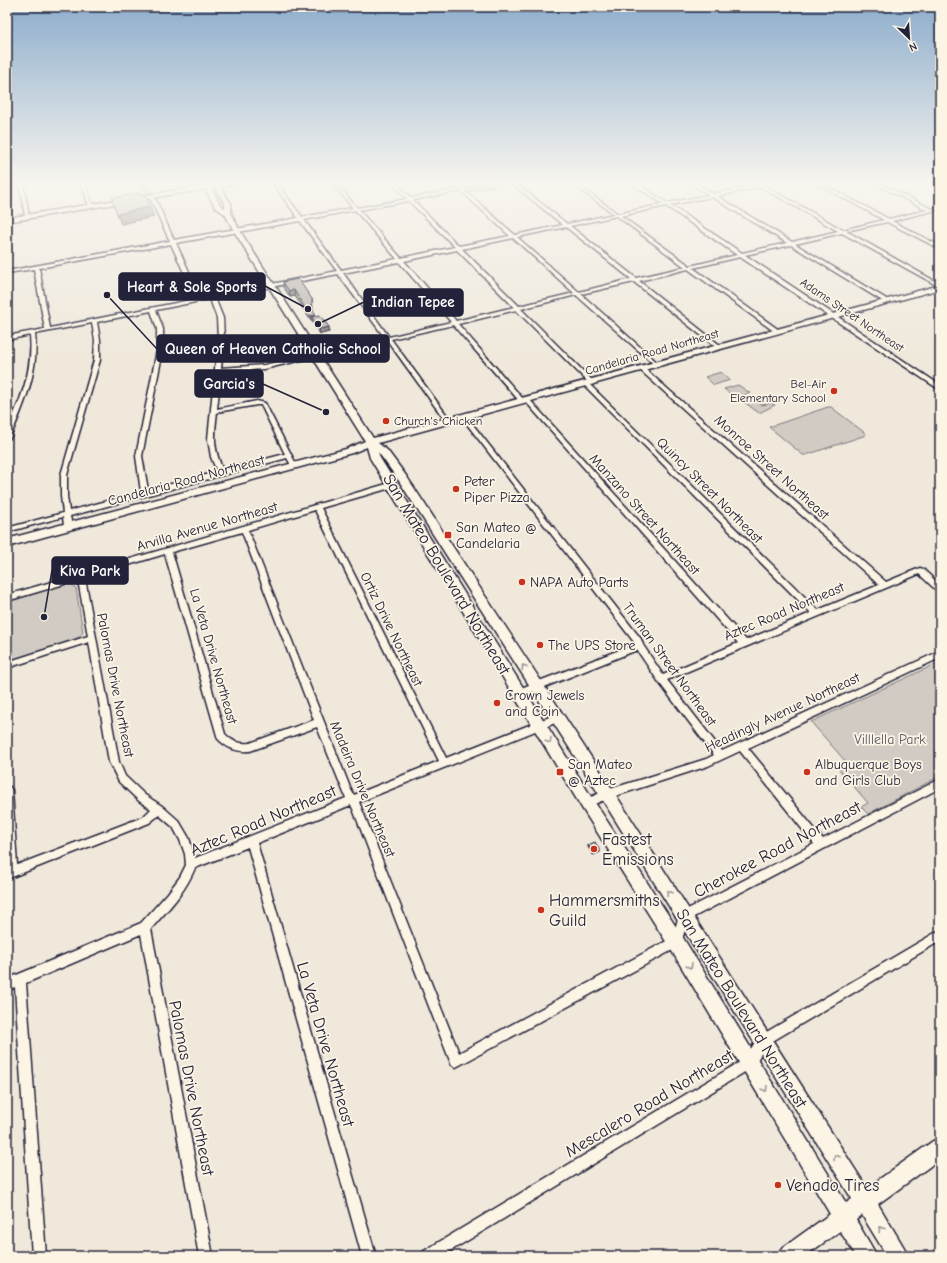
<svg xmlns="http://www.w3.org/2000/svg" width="947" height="1263" font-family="'Comic Neue',sans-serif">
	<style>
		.green { fill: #d1cbc3; stroke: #7a767f }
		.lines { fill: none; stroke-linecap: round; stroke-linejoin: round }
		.street-casing { stroke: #22223b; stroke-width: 3 }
		.secondary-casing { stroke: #22223b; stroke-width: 3 }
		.street { fill: #fcf5e5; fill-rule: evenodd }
		.secondary { fill: #fcf5e5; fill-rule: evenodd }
		.wall { fill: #a29d9a; stroke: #22223b }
		.shaded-wall { fill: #84807d; stroke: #22223b }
		.building { fill: #bcb7b3; stroke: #22223b }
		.oneway { stroke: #9a9698 }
		.poi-dot { fill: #c8321e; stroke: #fcf5e5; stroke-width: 1.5 }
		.labels { text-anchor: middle; stroke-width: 3.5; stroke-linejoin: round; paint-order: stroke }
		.far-street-label { font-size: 12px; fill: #22223b; stroke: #fcf5e5 }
		.far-poi-label { font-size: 12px; fill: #22223b; stroke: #fcf5e5; text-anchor: end }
		.street-label { font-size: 14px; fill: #22223b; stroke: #fcf5e5 }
		.poi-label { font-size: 14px; fill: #22223b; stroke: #fcf5e5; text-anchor: start }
		.park-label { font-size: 14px; fill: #575564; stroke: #fcf5e5 }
		.near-street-label { font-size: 17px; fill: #22223b; stroke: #fcf5e5 }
		.near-poi-label { font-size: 17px; fill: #22223b; stroke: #fcf5e5; text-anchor: start }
		.leader { fill: none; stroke: #22223b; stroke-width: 1.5 }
		.callout-dot { fill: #22223b; stroke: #fcf5e5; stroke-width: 1.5 }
		.callout { fill: #22223b; stroke: #22223b; stroke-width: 1.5 }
		.callout-label { font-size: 15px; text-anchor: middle; font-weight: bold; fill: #fff }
	</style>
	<rect width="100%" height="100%" fill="#efe8db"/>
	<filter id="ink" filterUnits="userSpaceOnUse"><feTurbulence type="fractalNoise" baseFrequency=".025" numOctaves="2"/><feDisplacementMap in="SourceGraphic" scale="8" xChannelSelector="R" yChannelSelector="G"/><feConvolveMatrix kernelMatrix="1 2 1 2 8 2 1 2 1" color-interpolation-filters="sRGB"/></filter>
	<g filter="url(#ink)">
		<!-- green -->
		<path class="green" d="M721 372 730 380 714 385 705 377Z
			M738 385 750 393 736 398 724 389Z
			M753 399 761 405 772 403 775 405 759 413 744 402Z
			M828 407H831L865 433 866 435 806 455H803L769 427Z
			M65 584 72 585 76 588 83 632C80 643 29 655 16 659L7 658V602Z
			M940 662V776L868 814 861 807 868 803 837 767 846 762 811 722Z"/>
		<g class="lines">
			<!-- street casing -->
			<g class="street-casing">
				<path id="street" d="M19 182H23L29 217 25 216Z
					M81 182H85L93 207 89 206Z
					M143 182H147L151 193H149Z
					M272 182H276L302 217 353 208 331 182H335L357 208 407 199 391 182H395L411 198 459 189 451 182H455L463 189 500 182H508L465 191 515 235 563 225 510 182H514L567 224 614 214 570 182H574L618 214 663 204 630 182H635L667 203 709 195 689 182H694L713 194 758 185 759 183 762 184 779 182 765 186 843 230 884 220 814 182H819L889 219 927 210 872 182H877L932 209 940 207V209L892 221 940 246V249L887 222 846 231 940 284V287L842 233 795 244 888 300V302H884L791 245 745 255 940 385V390L740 257 693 268 779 330V332H775L688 269 639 281 721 346V348H717L634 282 581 294 659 364 660 365 657 367 576 295 521 309 595 383 592 385 590 384 516 310 458 324 524 400 529 399 746 640 811 613 584 385V383H588L818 610 879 585 640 370V368H644L886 582 920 568 923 569 940 585V592L937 591 919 574 667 680 722 751 940 651V658L748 748 823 839 940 779V788L688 920 680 946 456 1067 452 1065 450 1061 353 809 351 805 257 843 376 1256H362L248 847 195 868C184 894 169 908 151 929L213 1256H199L141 934 26 983 46 1256H32L15 987 7 991V979L141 923 168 893 180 877 186 865 185 854 180 840 173 827 159 815 149 823 7 879V786L10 787 12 790 17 865 143 817 151 809 139 801 119 782 109 762 89 642 7 668V662L88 636 78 580 7 601V595L390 483H394V487L321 508 446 758 557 714 560 715 561 718 560 721 359 802 459 1053 672 938 680 913 814 844 740 751 708 766 609 798 587 807 584 806 582 803 584 800 607 790 706 759 714 755 658 681 637 650 522 696 519 697 516 696 515 693 516 690 635 644 634 642 463 419V417H467L641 639 643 645 663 675 738 643 526 402 521 403 453 325 391 339 451 421V423H447L387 340 264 369 221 372 217 409 257 401 265 403 297 466 296 467H292L287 458 70 516 72 526 68 528 64 526 63 517 7 532V528L63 513 61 496V475L94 360 95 340 92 323 35 334C39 372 24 404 10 438L7 440C7 425 15 413 20 399 28 378 32 358 30 335L7 340V336L45 329 34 269 7 273V271L170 241 149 196 151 195 156 200 174 240 298 218ZM761 187 838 231 792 242 717 196ZM461 191 510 236 459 246 413 200ZM712 197 787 243 742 253 670 205ZM409 201 455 247 401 258 359 210ZM666 206 737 255 690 266 621 216ZM355 210 397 259 341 270 304 220ZM617 216 685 267 636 278 570 226ZM300 221 337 271 201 298 176 243ZM566 227 631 279 579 292 517 237ZM513 238 574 293 519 306 462 249ZM171 244 196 299 50 328 39 268ZM457 250 514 307 456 321 404 261ZM399 262 451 322 389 337 343 273ZM338 274 385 338 264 365 221 368 224 338 223 318 215 298ZM210 299 217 318 218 338 208 439 211 457 217 472 148 490 142 456 163 350V329L156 310ZM151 311 157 329V350L136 456 141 492 69 511 67 496V475L100 360V340L97 322ZM257 405H261L285 454 223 470C213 448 214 436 217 412ZM315 510 439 761 354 795 351 790 248 530ZM242 532 314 720 250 743C239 744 233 742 225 734L172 552ZM165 554 218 739C227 748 236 752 250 751L317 727 346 798 195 858 189 838 179 821 162 806 145 795 125 776 119 762 85 578Z
					M930 182H935L940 184V187Z
					M940 930V941L766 1045 753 1067 442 1256H422L424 1251 745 1059 758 1037Z"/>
			</g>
			<!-- secondary casing -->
			<g class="secondary-casing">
				<path id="secondary" d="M201 182H207L209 185 213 184 212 182H218L219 183 241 182 221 187 231 204V213L240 231 373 438 940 285V289L378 443 387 450 407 477 612 789 867 1188 933 1141 940 1139V1159L878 1204 909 1256H887L862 1215 856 1220 877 1256H856L840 1231 805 1256H778L781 1249 830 1214 670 948 582 808 370 458 367 447 352 453 7 547V539L346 449 365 441 234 231 225 214 215 207 205 189 7 222V218L203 186ZM211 188H215L225 204V208L220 205ZM378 452 399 481 602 799 852 1199 846 1203 682 936 592 798 380 458Z"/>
			</g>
			<!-- street -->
			<use href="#street" class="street"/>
			<!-- secondary -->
			<use href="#secondary" class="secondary"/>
		</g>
		<!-- wall -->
		<path class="wall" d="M283 282 312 299 313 310 316 316 329 327V332L320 334 313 323 312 321H311L295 296 290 297 284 288Z
			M588 845 600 851V852L593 855 588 847Z"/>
		<!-- shaded-wall -->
		<path class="shaded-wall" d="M150 207 154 217 121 224 117 214Z
			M294 290 295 296 290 297 289 291Z
			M312 299 313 310 310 305Z
			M316 315 317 320 312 317V321H311L310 316Z
			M329 327V332L320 334 319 329Z
			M600 851V852L593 855 594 854Z"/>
		<!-- building -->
		<path class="building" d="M141 193 142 196H145L150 207 117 214 112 198Z
			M298 279 312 299V304L310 305 316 315 310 316 294 290 289 291 283 282Z
			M320 315 329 327 319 329 312 317Z
			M595 842 600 851 594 854 588 845Z"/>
		<!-- one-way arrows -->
		<defs><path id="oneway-chevron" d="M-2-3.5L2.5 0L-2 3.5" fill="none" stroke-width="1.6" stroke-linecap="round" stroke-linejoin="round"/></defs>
		<g class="oneway">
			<use href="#oneway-chevron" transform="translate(524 667) rotate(-123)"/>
			<use href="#oneway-chevron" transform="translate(549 741) rotate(59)"/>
			<use href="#oneway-chevron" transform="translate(669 893) rotate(-122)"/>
			<use href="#oneway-chevron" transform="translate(690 966) rotate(59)"/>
			<use href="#oneway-chevron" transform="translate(765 1089) rotate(59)"/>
			<use href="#oneway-chevron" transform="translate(836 1157) rotate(-122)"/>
			<use href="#oneway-chevron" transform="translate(881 1229) rotate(-123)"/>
		</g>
	</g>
	<!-- sky -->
	<linearGradient id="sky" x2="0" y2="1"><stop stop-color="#8dadcc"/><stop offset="0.51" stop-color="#f8f5ef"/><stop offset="1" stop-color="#f8f5ef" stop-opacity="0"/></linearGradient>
	<rect width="947" height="359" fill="url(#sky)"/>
	<!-- markers -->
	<g class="poi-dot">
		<circle cx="834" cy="391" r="4"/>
		<circle cx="386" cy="421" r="4"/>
		<circle cx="456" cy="489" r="4"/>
		<rect x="444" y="531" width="8" height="8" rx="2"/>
		<circle cx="522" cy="582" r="4"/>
		<circle cx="540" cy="645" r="4"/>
		<circle cx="497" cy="703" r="4"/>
		<rect x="556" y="768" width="8" height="8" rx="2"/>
		<circle cx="807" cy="772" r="4"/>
		<circle cx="594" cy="849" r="4"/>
		<circle cx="541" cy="910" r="4"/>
		<circle cx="778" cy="1185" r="4"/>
	</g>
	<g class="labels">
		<!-- far-street labels -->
		<g class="far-street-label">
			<text transform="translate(852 315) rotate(34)" y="4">Adams Street Northeast</text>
			<text transform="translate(652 352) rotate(-16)" y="4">Candelaria Road Northeast</text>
		</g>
		<!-- far-poi labels -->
		<g class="far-poi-label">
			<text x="826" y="388">Bel-Air<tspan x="826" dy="14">Elementary School</tspan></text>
			<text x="394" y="425" text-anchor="start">Church's Chicken</text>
		</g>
		<!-- street labels -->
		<g class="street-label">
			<text transform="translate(772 467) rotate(42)" y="5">Monroe Street Northeast</text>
			<text transform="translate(186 480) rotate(-15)" y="5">Candelaria Road Northeast</text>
			<text transform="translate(710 490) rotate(45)" y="5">Quincy Street Northeast</text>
			<text transform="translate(645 514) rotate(48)" y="5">Manzano Street Northeast</text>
			<text transform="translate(207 526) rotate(-16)" y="5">Arvilla Avenue Northeast</text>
			<text transform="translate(784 611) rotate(-23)" y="5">Aztec Road Northeast</text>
			<text transform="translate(392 629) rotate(64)" y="5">Ortiz Drive Northeast</text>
			<text transform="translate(214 656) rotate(74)" y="5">La Veta Drive Northeast</text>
			<text transform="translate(670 664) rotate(54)" y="5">Truman Street Northeast</text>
			<text transform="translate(116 685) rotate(79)" y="5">Palomas Drive Northeast</text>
			<text transform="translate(782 712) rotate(-25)" y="5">Headingly Avenue Northeast</text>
			<text transform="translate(363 789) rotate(67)" y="5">Madeira Drive Northeast</text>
		</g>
		<!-- poi labels -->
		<g class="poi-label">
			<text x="464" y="486">Peter<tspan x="464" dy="16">Piper Pizza</tspan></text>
			<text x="456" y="532">San Mateo @<tspan x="456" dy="16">Candelaria</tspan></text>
			<text x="530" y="587">NAPA Auto Parts</text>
			<text x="548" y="650">The UPS Store</text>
			<text x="505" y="700">Crown Jewels<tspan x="505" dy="16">and Coin</tspan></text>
			<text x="568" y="769">San Mateo<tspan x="568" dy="16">@ Aztec</tspan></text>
			<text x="815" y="769">Albuquerque Boys<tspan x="815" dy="16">and Girls Club</tspan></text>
		</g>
		<!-- park labels -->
		<g class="park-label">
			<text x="890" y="744">Villlella Park</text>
		</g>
		<!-- near-street labels -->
		<g class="near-street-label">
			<text transform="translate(447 574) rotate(59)" y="6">San Mateo Boulevard Northeast</text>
			<text transform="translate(263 820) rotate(-23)" y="6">Aztec Road Northeast</text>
			<text transform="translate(777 849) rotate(-28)" y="6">Cherokee Road Northeast</text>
			<text transform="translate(742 1008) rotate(58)" y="6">San Mateo Boulevard Northeast</text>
			<text transform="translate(326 1044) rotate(74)" y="6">La Veta Drive Northeast</text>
			<text transform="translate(192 1088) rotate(79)" y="6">Palomas Drive Northeast</text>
			<text transform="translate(649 1103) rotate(-31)" y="6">Mescalero Road Northeast</text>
		</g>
		<!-- near-poi labels -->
		<g class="near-poi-label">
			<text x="602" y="845">Fastest<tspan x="602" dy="20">Emissions</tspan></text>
			<text x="549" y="906">Hammersmiths<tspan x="549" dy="20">Guild</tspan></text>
			<text x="786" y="1191">Venado Tires</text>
		</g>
	</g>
	<!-- callouts -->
	<path class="leader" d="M308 309L265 286M318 324L364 302M107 295L157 349M326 412L263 384M44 617L52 570"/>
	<g class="callout-dot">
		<circle cx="308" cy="309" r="4"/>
		<circle cx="318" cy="324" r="4"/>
		<circle cx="107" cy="295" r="4"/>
		<circle cx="326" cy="412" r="4"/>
		<circle cx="44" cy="617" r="4"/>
	</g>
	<g class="callout">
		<rect x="119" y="273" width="146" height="27" rx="4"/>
		<rect x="364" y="289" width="99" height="27" rx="4"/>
		<rect x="157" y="335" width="232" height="27" rx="4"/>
		<rect x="195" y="370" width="68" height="27" rx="4"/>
		<rect x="52" y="557" width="76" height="27" rx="4"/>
	</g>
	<g class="callout-label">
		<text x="192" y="292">Heart &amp; Sole Sports</text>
		<text x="413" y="307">Indian Tepee</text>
		<text x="273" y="354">Queen of Heaven Catholic School</text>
		<text x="229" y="389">Garcia's</text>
		<text x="90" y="576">Kiva Park</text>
	</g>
	<!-- margin -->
	<rect width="947" height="1263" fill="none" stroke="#fcf5e5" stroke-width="24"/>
	<rect x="12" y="12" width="923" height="1239" fill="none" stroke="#22223b" stroke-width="1.5" filter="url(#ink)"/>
	<!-- north arrow -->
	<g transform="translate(909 38) rotate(155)" stroke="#fcf5e5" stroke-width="3" paint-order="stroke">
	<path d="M0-3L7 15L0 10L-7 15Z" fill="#22223b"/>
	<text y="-6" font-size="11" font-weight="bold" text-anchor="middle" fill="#22223b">N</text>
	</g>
</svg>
